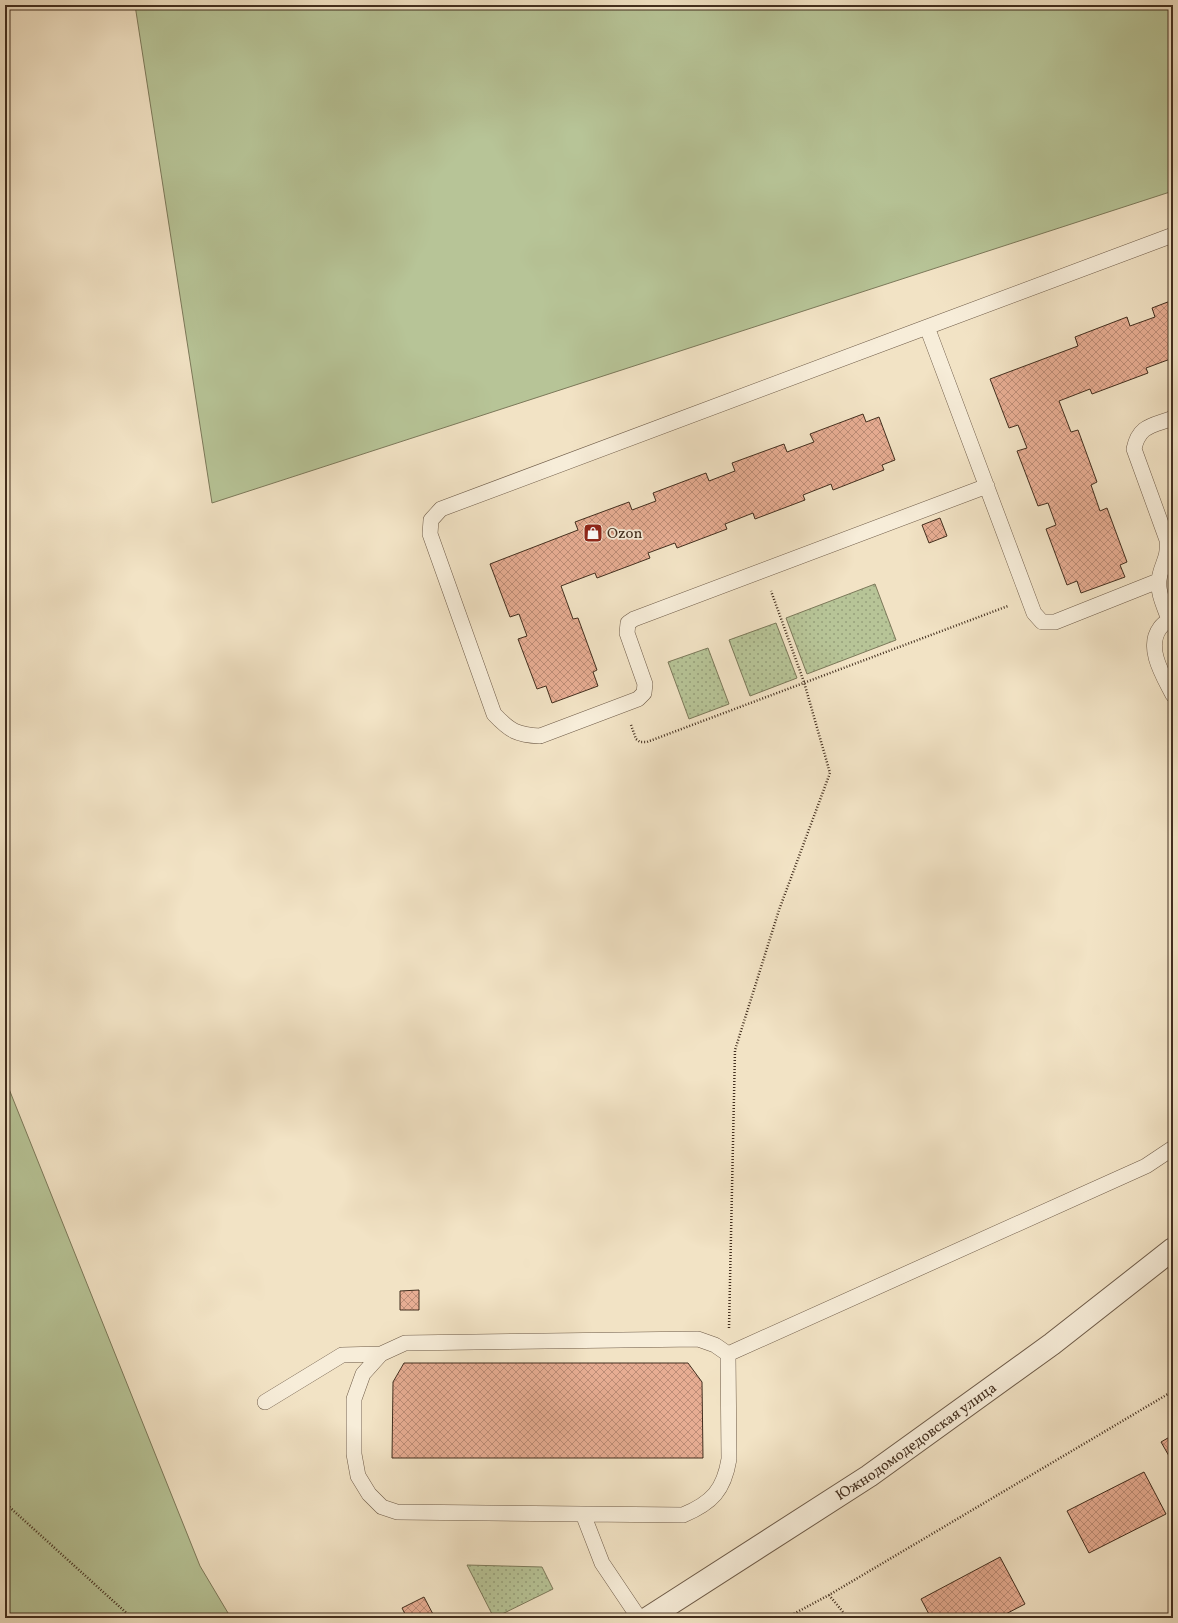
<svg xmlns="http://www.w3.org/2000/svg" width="1178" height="1623" font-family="Vollkorn,serif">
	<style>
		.grass { fill: #b7c497; stroke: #7c795a }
		.park { fill: url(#park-dots); stroke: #7c795a }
		.building { fill: url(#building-cross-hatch); stroke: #422e1e }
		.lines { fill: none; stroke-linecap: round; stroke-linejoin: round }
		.lane-casing { stroke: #6e5b48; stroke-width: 16 }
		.street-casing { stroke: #6e5b48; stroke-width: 24 }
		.path { stroke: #422e1e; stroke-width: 2.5; stroke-dasharray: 1 2; stroke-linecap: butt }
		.lane { stroke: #f7edd9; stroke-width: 15 }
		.street { stroke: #f7edd9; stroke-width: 22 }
		.labels { text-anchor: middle; stroke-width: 3.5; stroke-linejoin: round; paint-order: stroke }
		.poi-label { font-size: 15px; fill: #422e1e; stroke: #f7edd9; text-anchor: start }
		.street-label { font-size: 15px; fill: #422e1e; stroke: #f7edd9 }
	</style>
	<defs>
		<pattern id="park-dots" width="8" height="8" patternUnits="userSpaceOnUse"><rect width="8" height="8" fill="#b7c497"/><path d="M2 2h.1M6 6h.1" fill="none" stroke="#96a07b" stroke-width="1.8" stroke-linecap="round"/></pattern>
		<pattern id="building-cross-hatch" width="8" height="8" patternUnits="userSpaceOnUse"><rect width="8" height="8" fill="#e7ad93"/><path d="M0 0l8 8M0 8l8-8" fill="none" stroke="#bd8d77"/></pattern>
	</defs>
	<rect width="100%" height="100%" fill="#f2e3c5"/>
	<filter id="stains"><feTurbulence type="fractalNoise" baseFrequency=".005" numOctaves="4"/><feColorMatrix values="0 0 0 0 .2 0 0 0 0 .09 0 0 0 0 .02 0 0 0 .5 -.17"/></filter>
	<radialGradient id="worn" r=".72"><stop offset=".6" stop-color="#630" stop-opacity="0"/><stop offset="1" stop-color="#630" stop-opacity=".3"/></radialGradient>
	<!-- grass -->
	<path class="grass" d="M135 5H1173V191L212 503Z
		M5 1079 200 1566 231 1618H5Z"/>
	<!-- park -->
	<path class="park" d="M875 584 896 640 807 674 786 618Z
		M776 623 797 678 750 696 729 640Z
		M708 648 729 704 689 719 668 662Z
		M467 1565 542 1567 553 1589 494 1618Z"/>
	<!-- building -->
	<path class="building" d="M1173 300V358L1146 368 1148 373 1092 394 1090 389 1059 401 1071 432 1078 430 1097 482 1091 485 1100 511 1107 508 1127 562 1120 565 1125 577 1081 593 1077 581 1067 585 1046 529 1056 525 1048 503 1038 506 1017 451 1027 448 1018 425 1009 428 990 379 1078 346 1075 337 1127 317 1130 326 1155 317 1152 308Z
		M863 414 866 422 879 417 895 460 882 465 884 470 833 490 831 484 803 495 805 500 755 519 753 513 725 524 727 529 677 548 675 543 648 553 650 558 597 578 595 573 561 586 573 619 578 618 597 670 593 672 598 686 552 703 546 686 537 689 518 639 527 636 519 614 510 617 490 564 578 530 575 522 629 502 632 510 656 501 653 493 706 473 709 481 735 471 732 463 784 444 787 452 814 442 810 434Z
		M940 518 947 536 929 543 922 525Z
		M419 1290V1310H400V1291Z
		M404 1363H688L702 1382 703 1458H392L393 1382Z
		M1173 1435V1463L1161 1442Z
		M1144 1472 1166 1514 1089 1553 1067 1511Z
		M1000 1557 1025 1604 998 1618H931L921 1599Z
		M424 1597 435 1618H407L402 1608Z"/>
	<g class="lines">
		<!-- lane casing -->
		<g class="lane-casing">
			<path id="lane" d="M927 327 441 509 431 520 430 534 494 714C510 731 517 735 540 736L638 699 644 693 645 684 627 633 628 623 634 619 987 486
				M1158 581 1055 622H1042L1034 613 927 327 1173 235
				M1169 620C1165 608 1157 592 1159 580 1161 564 1169 559 1167 540L1134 449C1139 425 1152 426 1173 418
				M1173 620H1169C1166 622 1162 625 1160 628 1145 648 1164 677 1173 695
				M698 1339 715 1345 728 1354 729 1459C724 1490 712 1503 683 1515L397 1512 382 1507 369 1494 358 1476 354 1454V1399L363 1374 381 1354 405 1343Z
				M728 1354 1146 1166 1173 1148
				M265 1402 342 1355 381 1354
				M583 1514 602 1563 639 1618"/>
		</g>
		<!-- street casing -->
		<g class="street-casing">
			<g id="street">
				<path id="s1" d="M648 1618 869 1476 1052 1344 1173 1249"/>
			</g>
		</g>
		<!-- path -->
		<path class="path" d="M631 725 636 739 640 742H647L1008 606
			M729 1328 735 1050 779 910 830 773 804 682 771 591
			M5 1503 132 1618
			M829 1595 848 1618
			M786 1618 829 1595 1173 1391"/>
		<!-- lane -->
		<use href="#lane" class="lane"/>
		<!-- street -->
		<use href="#street" class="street"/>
	</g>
	<!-- icons -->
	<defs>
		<g id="shop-square" transform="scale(1)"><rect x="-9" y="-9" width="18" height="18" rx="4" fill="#8f2418" stroke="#f7edd9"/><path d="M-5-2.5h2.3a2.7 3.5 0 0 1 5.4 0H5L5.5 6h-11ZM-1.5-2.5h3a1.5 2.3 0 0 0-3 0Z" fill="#fff"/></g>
	</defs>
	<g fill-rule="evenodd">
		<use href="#shop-square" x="593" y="533"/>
	</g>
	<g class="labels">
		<!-- poi labels -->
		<g class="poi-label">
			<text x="607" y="538">Ozon</text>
		</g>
		<!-- street labels -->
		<g class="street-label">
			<text dy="5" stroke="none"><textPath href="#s1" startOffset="321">Южнодомодедовская улица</textPath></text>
		</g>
	</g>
	<!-- margin -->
	<rect width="1178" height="1623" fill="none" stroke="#f2e3c5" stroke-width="20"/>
	<rect x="6" y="6" width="1166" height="1611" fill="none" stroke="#422e1e" stroke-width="2"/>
	<rect x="10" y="10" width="1158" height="1603" fill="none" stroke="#422e1e"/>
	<rect width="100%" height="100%" filter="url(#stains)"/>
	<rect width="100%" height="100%" fill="url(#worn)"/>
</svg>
